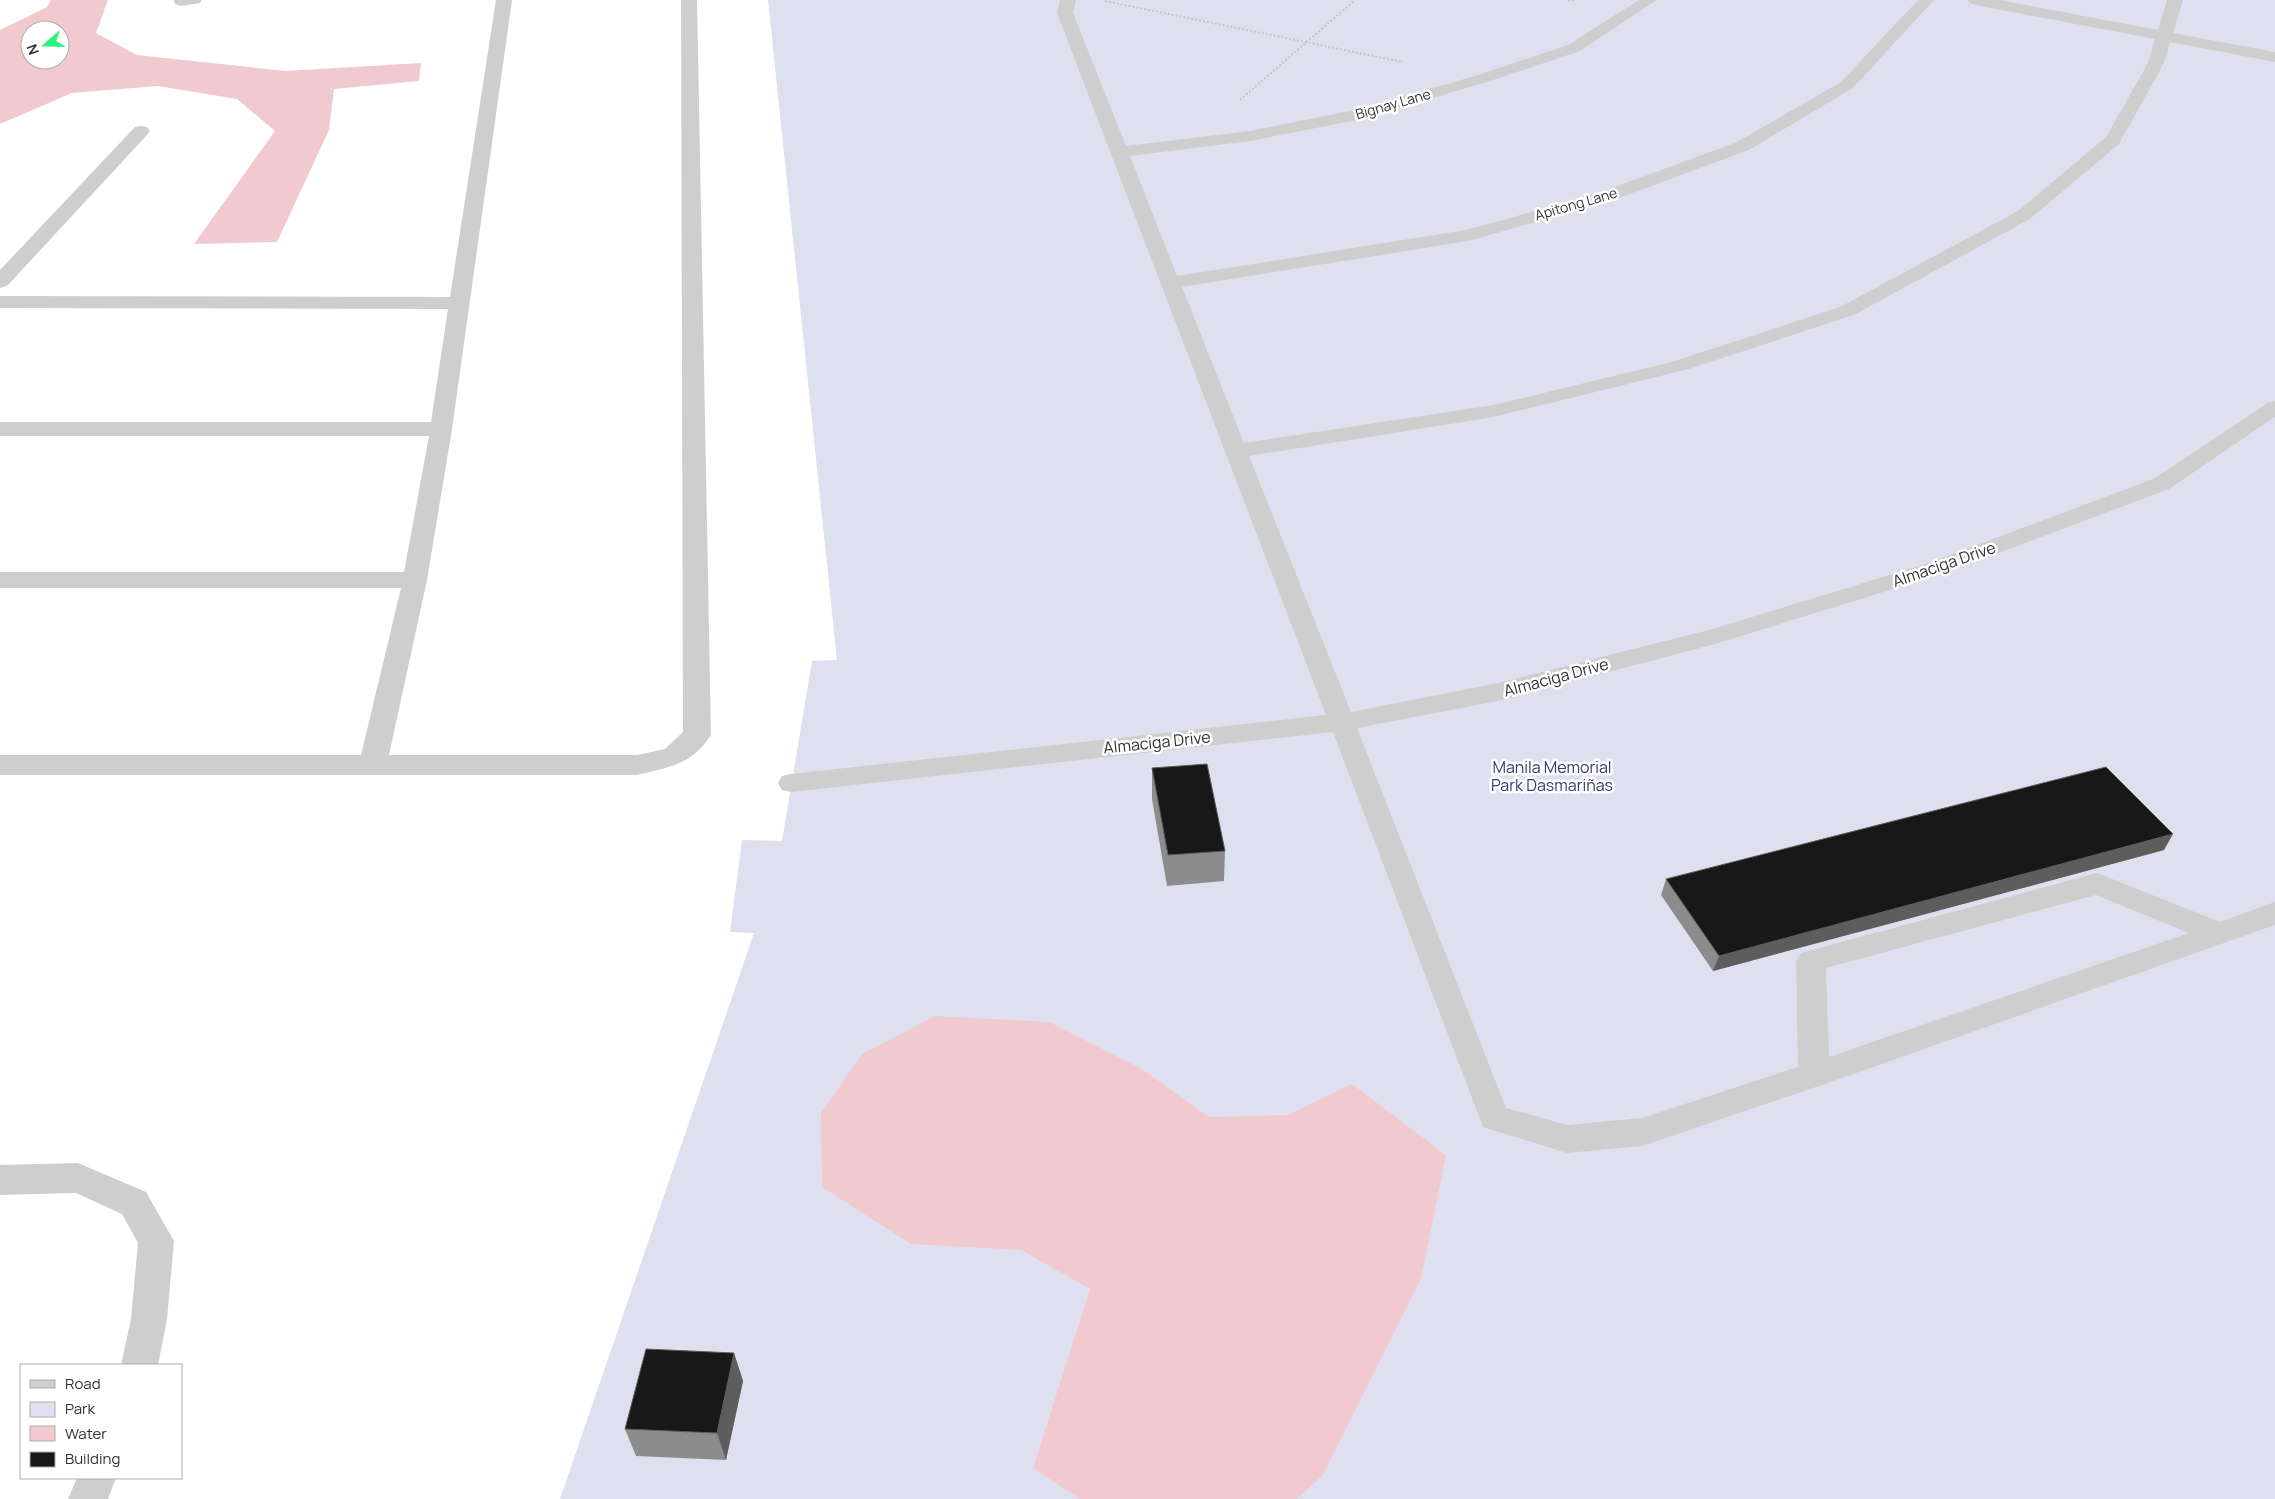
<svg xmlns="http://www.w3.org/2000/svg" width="2275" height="1499" font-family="Manrope,sans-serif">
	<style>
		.green { fill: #dfe0ef }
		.water { fill: #f0cacf; fill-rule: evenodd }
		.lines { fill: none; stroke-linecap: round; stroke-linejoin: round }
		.path { stroke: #c5c5c5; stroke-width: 2; stroke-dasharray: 2 2; stroke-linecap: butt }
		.lane { fill: #cecece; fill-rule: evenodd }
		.street { fill: #cecece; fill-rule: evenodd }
		.wall { fill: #8c8c8c }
		.shaded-wall { fill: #5d5d5d }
		.building { fill: #181818; stroke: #5d5d5d }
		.labels { text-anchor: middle; stroke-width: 5; stroke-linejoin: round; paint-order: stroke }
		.far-street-label { font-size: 14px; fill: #313131; stroke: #fff }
		.street-label { font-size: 16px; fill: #313131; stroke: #fff }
		.park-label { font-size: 16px; fill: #3b3a72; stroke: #fff }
	</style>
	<rect width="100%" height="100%" fill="#fff"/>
	<!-- green -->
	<path class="green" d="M768 0H2275V1499H560L754 933 730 932 742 840 782 841 812 661 837 660Z"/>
	<!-- water -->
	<path class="water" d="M51 0H108L96 33 137 55 285 71 421 63 419 81 334 89 329 130 277 242 194 244 275 131 237 99 158 86 72 93 0 124V30L47 7ZM30 30H60V60H30Z
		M935 1016 1049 1022 1142 1069 1209 1117 1288 1115 1352 1084 1446 1155 1421 1279 1323 1475 1297 1499H1080L1033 1468 1090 1289 1021 1250 911 1244 822 1187 821 1113 862 1054Z"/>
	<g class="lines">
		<!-- path -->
		<path class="path" d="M1568 0 1576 1
			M1105 1 1403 62
			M1240 100 1355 0"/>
		<!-- lane -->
		<path class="lane" d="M1060 0H1076L1073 13 1126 146 1250 131 1354 110 1475 76 1568 45 1639 0H1657L1580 51 1487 82 1357 120 1250 141 1130 156 1177 276 1466 230 1596 194 1737 142 1841 82 1918 0H1934L1853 88 1749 150 1608 202 1468 241 1182 287 1244 443 1494 405 1675 361 1840 307 2018 211 2106 137 2148 63 2155 39 1975 5 1970 3 1967 0H1999L2158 30 2167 0H2183L2173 33 2275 52V62L2170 42 2164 63 2119 144 2030 219 1854 315 1689 369 1494 417 1249 456 1351 712 1498 683 1709 630 1929 563 2153 479 2268 403 2275 401V417L2169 489 1945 573 1715 644 1498 701 1357 728 1506 1108 1567 1125 1642 1118 1798 1067 1796 961 1801 953 2097 873 2220 922 2275 902V925L1825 1084 1642 1146 1567 1153 1483 1127 1333 732 791 792 782 790 778 783 782 776 791 774 1326 715 1057 13ZM2096 895 2189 933 1829 1057 1826 968Z"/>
		<!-- street -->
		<path class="street" d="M174 0H202L200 3 181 6 175 4Z
			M496 0H512L452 429 427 580 389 755H637L665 749 683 732 681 0H697L711 735C692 765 668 767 637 775H0V755H361L401 588H0V572H404L429 436H0V422H431L448 309 0 308V296L450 297Z
			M141 126 147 127 150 131 147 135 7 286 0 288V270L135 127Z
			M78 1163 146 1192 174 1241 167 1319 158 1365H121L131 1319 138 1243 122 1214 76 1193 0 1195V1165Z
			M77 1478H116L108 1499H68Z"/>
	</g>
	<!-- wall -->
	<path class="wall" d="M1152 768 1225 851 1224 881 1167 886 1152 799Z
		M2164 850 1713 971 1661 895 1666 879Z
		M734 1353 743 1381 726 1460 636 1456 625 1429Z"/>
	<!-- shaded-wall -->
	<path class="shaded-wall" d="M2173 834 2164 850 1713 971 1719 956Z
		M734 1353 743 1381 726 1460 717 1433Z"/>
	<!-- building -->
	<path class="building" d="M1207 764 1225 851 1168 855 1152 768Z
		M2106 767 2173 834 1719 956 1666 879Z
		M646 1349 734 1353 717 1433 625 1429Z"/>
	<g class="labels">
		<!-- far-street labels -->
		<g class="far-street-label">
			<text transform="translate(1393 104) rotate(-16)" y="5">Bignay Lane</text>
			<text transform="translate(1576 204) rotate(-16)" y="5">Apitong Lane</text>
		</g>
		<!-- street labels -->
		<g class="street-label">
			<text transform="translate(1944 564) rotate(-19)" y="6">Almaciga Drive</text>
			<text transform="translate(1556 677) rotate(-15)" y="6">Almaciga Drive</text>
			<text transform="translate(1157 742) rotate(-6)" y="6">Almaciga Drive</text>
		</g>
		<!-- park labels -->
		<g class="park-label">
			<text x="1552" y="773">Manila Memorial<tspan x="1552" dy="18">Park Dasmariñas</tspan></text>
		</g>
	</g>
	<!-- legend -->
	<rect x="20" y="1364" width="162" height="115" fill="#ffffff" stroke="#adadad"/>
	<rect x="30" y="1380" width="25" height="8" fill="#cecece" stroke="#adadad"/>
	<text x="65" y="1389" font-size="15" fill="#313131">Road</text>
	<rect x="30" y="1402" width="25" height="15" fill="#dfe0ef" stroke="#adadad"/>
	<text x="65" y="1414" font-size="15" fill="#313131">Park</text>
	<rect x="30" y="1426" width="25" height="15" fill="#f0cacf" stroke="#adadad"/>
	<text x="65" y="1439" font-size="15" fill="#313131">Water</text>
	<rect x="30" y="1452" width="25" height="15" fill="#181818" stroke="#adadad"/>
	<text x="65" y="1464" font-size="15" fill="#313131">Building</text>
	<!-- north arrow -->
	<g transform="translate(45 45) rotate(250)"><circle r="24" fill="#ffffff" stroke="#adadad"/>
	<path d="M0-4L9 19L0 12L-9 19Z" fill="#27f57b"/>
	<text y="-8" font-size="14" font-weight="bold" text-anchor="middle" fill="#313131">N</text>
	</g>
</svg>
